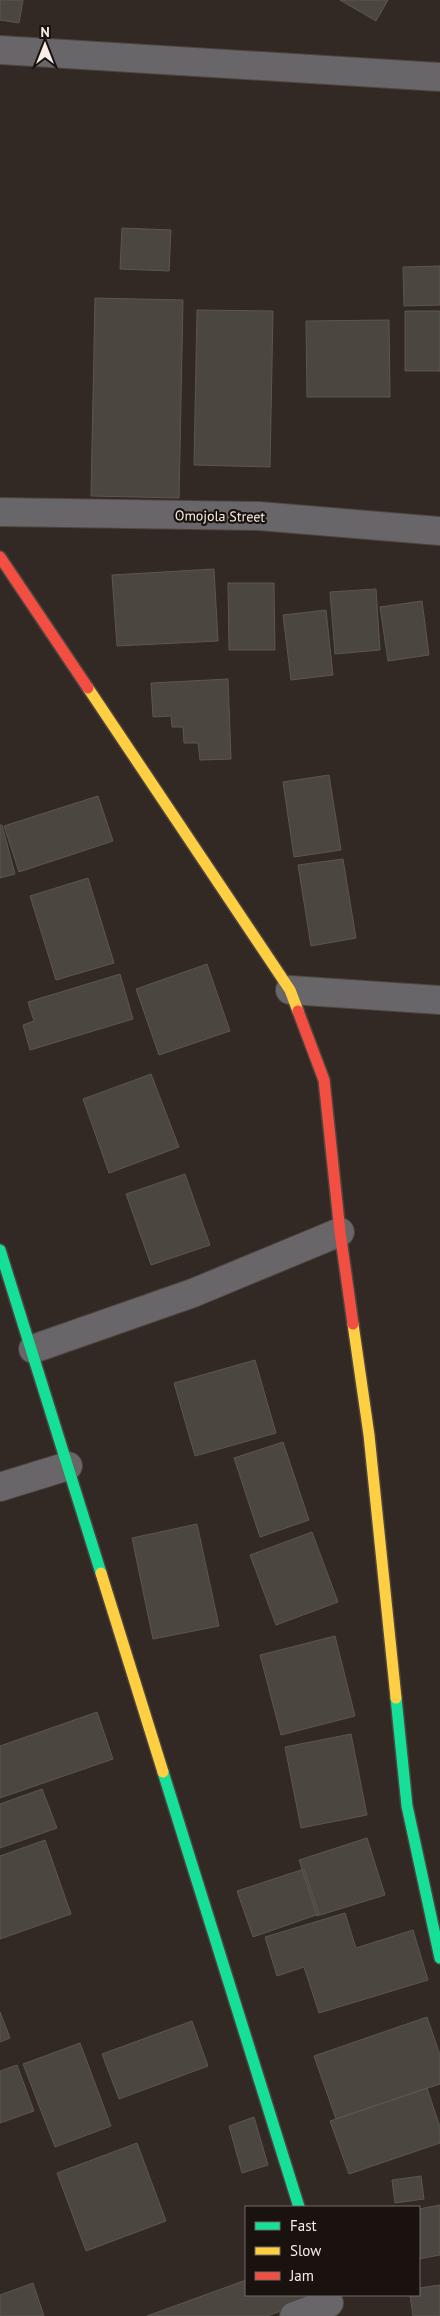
<svg xmlns="http://www.w3.org/2000/svg" width="440" height="2316" font-family="'PT Sans',sans-serif">
	<style>
		.building { fill: #4c4641; stroke: #5c5650 }
		.lines { fill: none; stroke-linecap: round; stroke-linejoin: round }
		.street-casing { stroke: #4d4540; stroke-width: 30 }
		.fast-casing { stroke: #4d4540; stroke-width: 14 }
		.slow-casing { stroke: #4d4540; stroke-width: 14 }
		.jam-casing { stroke: #4d4540; stroke-width: 14 }
		.street { stroke: #686668; stroke-width: 28 }
		.fast { stroke: #16e098; stroke-width: 11 }
		.slow { stroke: #ffcf43; stroke-width: 11 }
		.jam { stroke: #f24e42; stroke-width: 11 }
		.labels { text-anchor: middle; stroke-width: 4.5; stroke-linejoin: round; paint-order: stroke }
		.street-label { font-size: 14px; fill: #f9ede7; stroke: #19120e }
	</style>
	<rect width="100%" height="100%" fill="#322924"/>
	<!-- building -->
	<path class="building" d="M0 0H23L19 23 0 20Z
		M340 0H388L376 21Z
		M122 228 171 230 169 271 120 269Z
		M440 266V305L404 306 403 267Z
		M95 298 183 300 179 498 91 496Z
		M197 310 273 311 270 467 194 465Z
		M405 311H440V371H405Z
		M389 320 390 397H307L306 321Z
		M214 569 218 641 117 646 112 575Z
		M228 583H274L275 650H229Z
		M376 589 380 650 335 654 330 592Z
		M422 601 429 655 388 661 380 607Z
		M326 610 333 675 291 680 283 615Z
		M228 679 231 759 200 760 198 743H184L183 727H172L171 716 153 717 151 683Z
		M329 775 341 850 294 857 283 782Z
		M98 796 113 841 19 872 4 826Z
		M0 825H2L15 874 0 878Z
		M343 859 356 938 311 946 298 865Z
		M88 878 114 963 56 980 30 896Z
		M207 964 230 1031 159 1055 136 989Z
		M120 974 133 1019 30 1050 23 1025 34 1021 28 1002Z
		M151 1074 179 1147 109 1173 83 1099Z
		M185 1174 210 1245 151 1265 126 1194Z
		M255 1360 276 1433 195 1456 174 1383Z
		M283 1442 309 1520 260 1537 234 1458Z
		M197 1524 219 1626 153 1639 132 1538Z
		M312 1532 338 1602 276 1625 250 1555Z
		M335 1636 355 1716 281 1735 260 1655Z
		M97 1712 113 1759 0 1798V1746Z
		M351 1734 367 1815 301 1828 285 1747Z
		M42 1789 57 1828 0 1848V1804Z
		M367 1838 385 1895 317 1916 299 1860Z
		M45 1840 71 1914 0 1939V1856Z
		M304 1869 319 1914 253 1937 237 1891Z
		M345 1913 356 1948 413 1930 428 1980 319 2013 304 1967 277 1976 265 1937Z
		M0 2012 10 2038 0 2042Z
		M427 2017 440 2055V2084L336 2119 314 2056Z
		M192 2021 208 2066 119 2099 102 2054Z
		M80 2043 111 2126 55 2147 23 2064Z
		M17 2065 34 2111 0 2123V2071Z
		M427 2088 440 2127V2143L349 2174 330 2121Z
		M254 2117 268 2165 242 2173 229 2126Z
		M137 2143 166 2221 86 2251 57 2173Z
		M421 2176 424 2199 395 2203 392 2180Z
		M440 2205V2255L419 2259V2209Z
		M246 2280V2295H316L317 2298 267 2316H147Z
		M33 2283 44 2316H0V2295Z
		M440 2285V2316H413L410 2295H419V2288Z"/>
	<g class="lines">
		<!-- street casing -->
		<g class="street-casing">
			<path id="street" d="M0 50 440 77
				M0 512 259 516 440 531
				M290 990 440 1000
				M33 1349 193 1293 340 1232
				M0 1487 68 1466
				M294 2316 329 2303"/>
		</g>
		<!-- fast casing -->
		<g class="fast-casing">
			<path id="fast" d="M0 1250 101 1573
				M396 1698 407 1806 440 1958
				M163 1772 299 2207"/>
		</g>
		<!-- slow casing -->
		<g class="slow-casing">
			<path id="slow" d="M88 688 290 990 298 1011
				M353 1324 369 1435 396 1698
				M101 1573 163 1772"/>
		</g>
		<!-- jam casing -->
		<g class="jam-casing">
			<path id="jam" d="M0 557 88 688
				M298 1011 324 1080 340 1232 353 1324"/>
		</g>
		<!-- street -->
		<use href="#street" class="street"/>
		<!-- fast -->
		<use href="#fast" class="fast"/>
		<!-- slow -->
		<use href="#slow" class="slow"/>
		<!-- jam -->
		<use href="#jam" class="jam"/>
	</g>
	<g class="labels">
		<!-- street labels -->
		<g class="street-label">
			<text transform="translate(220 516) rotate(1)" y="5">Omojola Street</text>
		</g>
	</g>
	<!-- legend -->
	<rect x="245" y="2206" width="175" height="90" fill="#19120e" stroke="#736a65"/>
	<rect x="255" y="2222" width="25" height="8" fill="#16e098" stroke="#736a65"/>
	<text x="290" y="2231" font-size="15" fill="#f9ede7">Fast</text>
	<rect x="255" y="2247" width="25" height="8" fill="#ffcf43" stroke="#736a65"/>
	<text x="290" y="2256" font-size="15" fill="#f9ede7">Slow</text>
	<rect x="255" y="2272" width="25" height="8" fill="#f24e42" stroke="#736a65"/>
	<text x="290" y="2281" font-size="15" fill="#f9ede7">Jam</text>
	<!-- north arrow -->
	<g transform="translate(45 45)" stroke="#19120e" stroke-width="4" paint-order="stroke">
	<path d="M0-4L9 19L0 12L-9 19Z" fill="#f9ede7"/>
	<text y="-8" font-size="14" font-weight="bold" text-anchor="middle" fill="#f9ede7">N</text>
	</g>
</svg>
